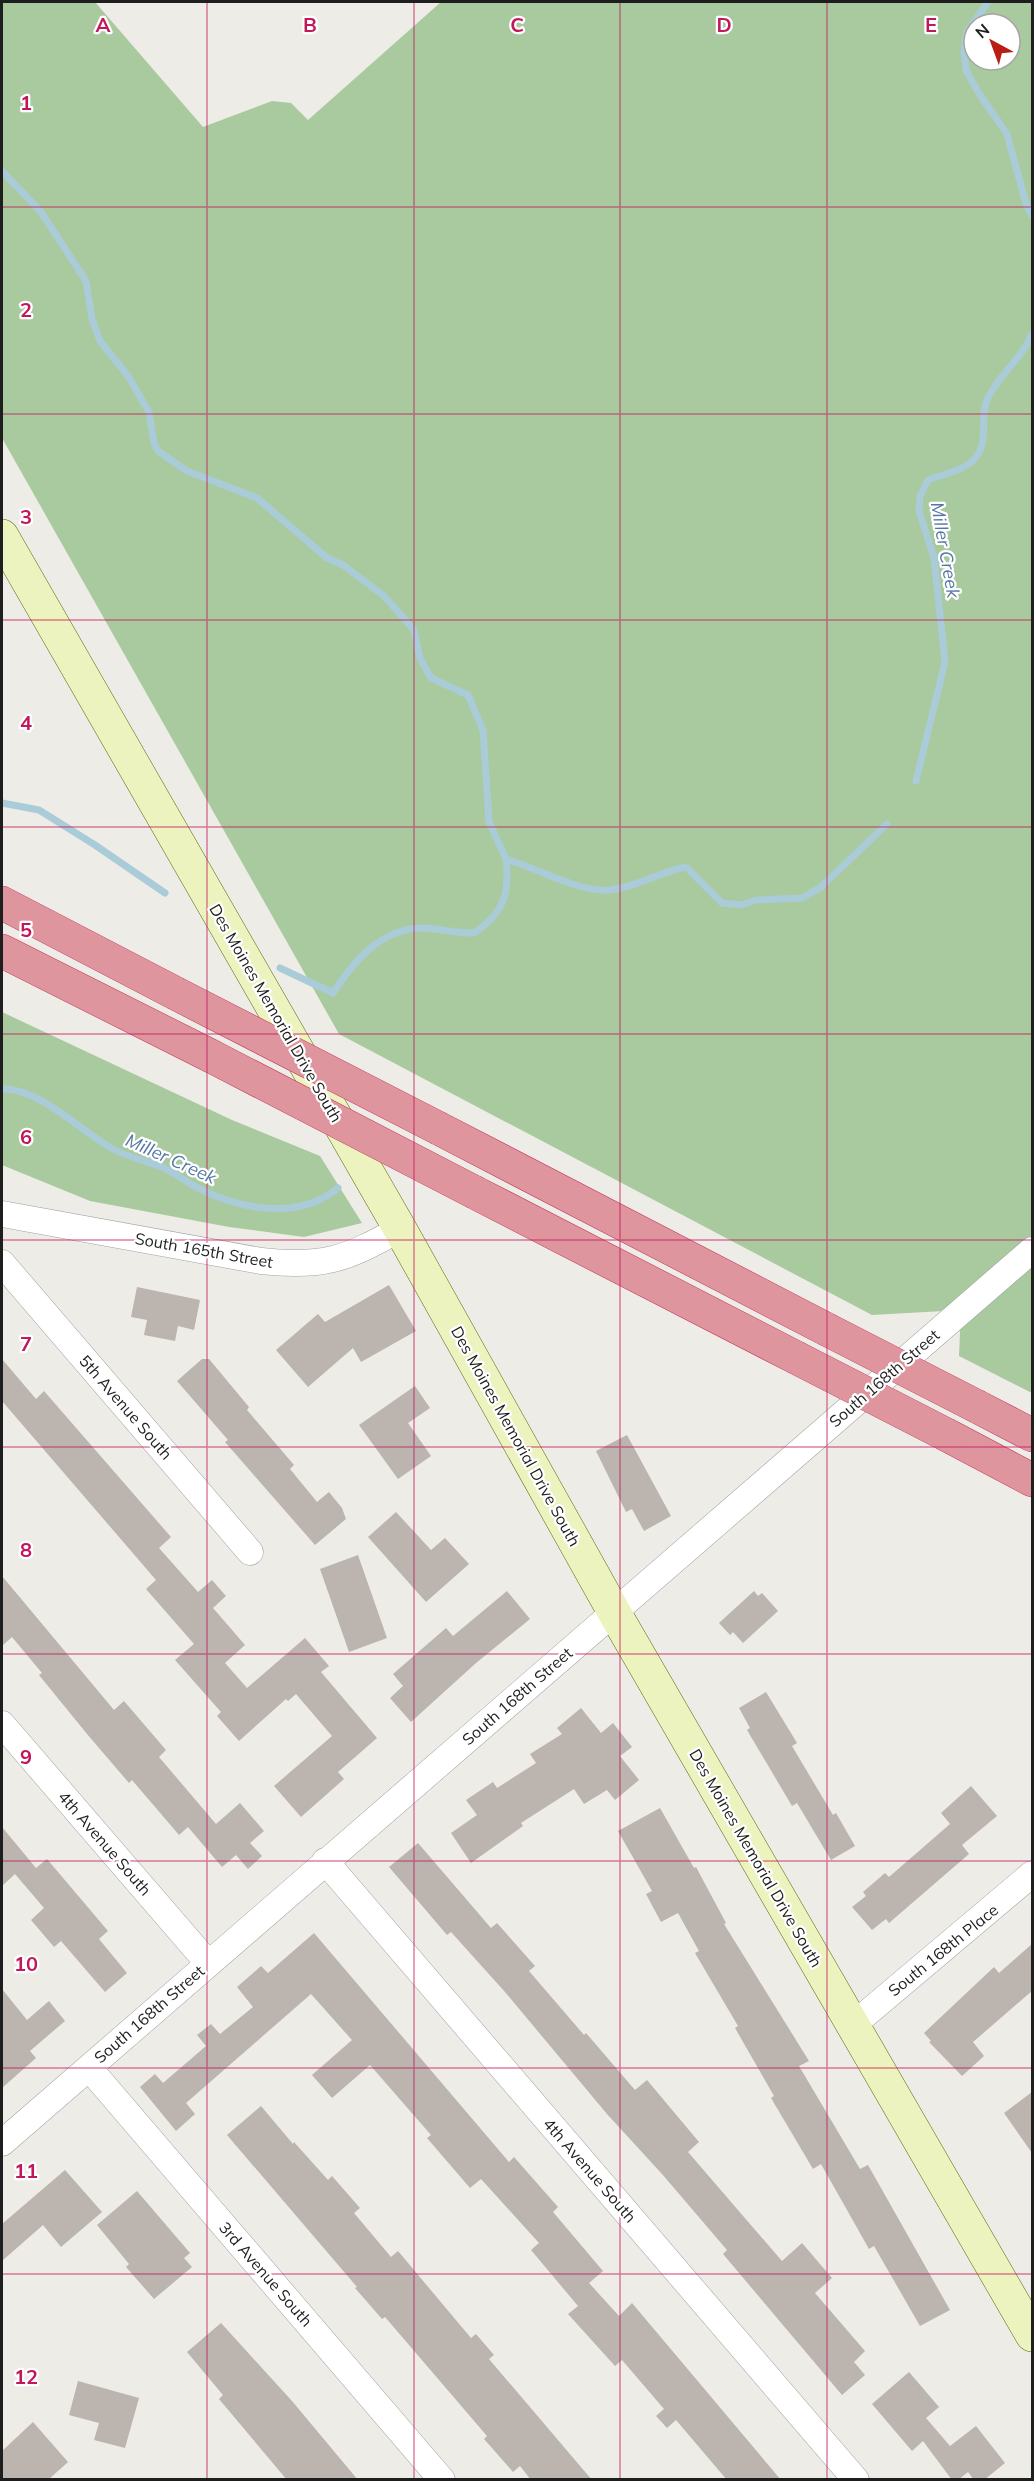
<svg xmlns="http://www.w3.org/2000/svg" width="1034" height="2481" font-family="Mulish,sans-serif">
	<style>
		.forest { fill: #a9ca9e; fill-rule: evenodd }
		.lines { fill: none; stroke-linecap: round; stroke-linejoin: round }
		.stream { stroke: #aacbd8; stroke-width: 7 }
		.building { fill: #bbb4af }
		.street-casing { stroke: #a2a2a2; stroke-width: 27 }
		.secondary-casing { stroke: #5c6b10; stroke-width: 34 }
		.highway-casing { stroke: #c93660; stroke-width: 34 }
		.street { stroke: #fff; stroke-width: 26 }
		.secondary { stroke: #edf3bf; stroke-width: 33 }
		.highway { stroke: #de959e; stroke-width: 33 }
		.highway-bridge-casing { stroke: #c93660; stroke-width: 34; stroke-linecap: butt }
		.highway-bridge { stroke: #de959e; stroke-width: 33 }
		.grid { fill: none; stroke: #c2185b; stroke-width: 1.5; stroke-opacity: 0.55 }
		.labels { text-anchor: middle; stroke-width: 4.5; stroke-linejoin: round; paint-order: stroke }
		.street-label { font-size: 16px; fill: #1e1e1e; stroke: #fff }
		.water-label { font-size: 18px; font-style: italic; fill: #5478a5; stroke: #fff }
		.grid-label { font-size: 20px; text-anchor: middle; font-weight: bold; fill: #c2185b; stroke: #fff; stroke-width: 4.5; stroke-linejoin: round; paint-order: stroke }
	</style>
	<rect width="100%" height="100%" fill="#eeece6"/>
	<!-- forest -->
	<path class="forest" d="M2 2H95L203 127 272 101 291 103 308 120 441 2H1032V1393L959 1356 961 1310 872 1315 339 1034 2 438ZM974 24H1010V60H974Z
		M2 1012 232 1120 320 1156 362 1223 304 1237 229 1227 90 1201 2 1165Z"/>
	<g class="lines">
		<!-- stream -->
		<path class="stream" d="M988 2 967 32 964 52 966 70 978 92 1007 134 1026 204 1032 216
			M2 171 41 212 86 281 92 319 100 341 128 376 149 412 154 443 158 451 187 471 257 498 327 558 343 565 384 596 414 630 420 658 431 678 468 695 483 730 489 822 506 859
			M916 781 945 662 934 558 919 511 920 496 928 480C944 474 967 470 977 456 989 439 979 415 988 398 999 374 1023 358 1032 334
			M2 803 39 810 95 845 165 893
			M280 968 333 993C354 961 381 928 423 928 440 928 457 934 474 933 504 913 510 893 506 859 533 867 575 889 600 890 628 892 658 872 686 867L722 903 742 905 756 900 802 898 821 887 887 824
			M2 1089C38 1087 82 1132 113 1149 130 1158 147 1161 164 1168 177 1174 187 1183 200 1189 242 1210 300 1220 338 1188"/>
	</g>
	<!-- building -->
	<path class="building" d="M389 1285 416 1331 361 1362 353 1348 308 1387 276 1350 318 1314 325 1322Z
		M137 1287 200 1300 194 1330 178 1326 175 1341 144 1335 147 1320 131 1317Z
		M2 1359 36 1399 44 1391 171 1537 159 1548 198 1592 212 1580 226 1596 213 1608 245 1645 225 1663 247 1688 305 1638 329 1666 321 1672 377 1738 338 1772 344 1779 301 1817 274 1786 332 1736 296 1694 288 1701 286 1699 239 1741 217 1716 221 1712 175 1660 194 1644 146 1589 156 1580 2 1401Z
		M202 1359H209L249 1407 247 1410 294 1465 290 1469 317 1502 329 1492 342 1508 346 1519 315 1545 225 1442 228 1440 177 1381Z
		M415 1386 430 1408 408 1423 431 1456 398 1479 359 1425Z
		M627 1435 671 1516 644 1531 632 1509 626 1512 596 1451Z
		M396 1512 431 1550 445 1538 469 1564 426 1602 368 1537Z
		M358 1555 387 1638 349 1652 320 1569Z
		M2 1576 114 1710 124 1701 166 1750 159 1757 216 1824 240 1803 264 1831 250 1843 262 1856 248 1869 236 1855 222 1867 188 1827 179 1835 132 1780 129 1783 87 1734 39 1675 42 1673 12 1637 2 1646Z
		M507 1591 530 1619 476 1663 411 1722 390 1698 403 1686 393 1674 446 1628 453 1636Z
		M754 1591 758 1596 762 1593 778 1611 743 1643 733 1632 730 1635 719 1623Z
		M766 1692 797 1743 792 1746 833 1815 836 1813 855 1846 831 1860 797 1803 792 1806 747 1730 750 1728 739 1708Z
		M581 1708 601 1733 613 1723 632 1747 620 1756 639 1780 615 1800 607 1790 584 1804 574 1789 521 1823 523 1826 471 1863 451 1833 477 1815 466 1800 493 1782 497 1788 536 1763 530 1754 562 1734 557 1728Z
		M971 1786 997 1816 962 1845 969 1854 889 1923 886 1919 872 1930 852 1907 866 1896 863 1892 885 1873 889 1877 950 1824 941 1813Z
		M660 1808 694 1868 696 1867 726 1923 724 1924 809 2061 799 2066 860 2169 868 2165 950 2310 920 2326 874 2246 869 2249 821 2164 813 2169 771 2098 774 2096 735 2028 738 2026 695 1953 699 1951 678 1913 661 1922 646 1894 652 1891 618 1831Z
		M2 1827 36 1868 47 1859 108 1931 99 1939 127 1973 105 1992 61 1941 54 1947 31 1920 44 1908 15 1874 2 1886Z
		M418 1843 491 1928 497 1923 535 1966 529 1971 584 2035 586 2033 635 2090 647 2080 699 2142 688 2152 782 2261 802 2243 832 2278 815 2293 865 2351 854 2362 865 2375 842 2395 723 2254 727 2250 662 2174 607 2114 505 1992 451 1932 447 1935 389 1867Z
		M314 1933 509 2162 514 2157 558 2207 553 2212 603 2271 589 2283 619 2316 632 2303 781 2480H727L676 2420 667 2428 656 2416 664 2409 622 2360 615 2366 568 2314 578 2306 531 2250 539 2243 481 2179 470 2188 427 2138 431 2135 370 2065 332 2098 312 2075 352 2040 311 1994 186 2103 195 2114 176 2131 140 2087 155 2074 163 2083 206 2046 197 2035 211 2024 220 2034 253 2007 237 1987 261 1966 268 1973Z
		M1032 1944V1991L973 2042 984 2056 962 2076 929 2042 931 2041 924 2033 994 1967 999 1973Z
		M2 1989 27 2020 49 2001 65 2021 30 2051 36 2058 2 2088Z
		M1032 2092V2153L1004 2113Z
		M261 2106 293 2144 294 2142 328 2180 332 2176 360 2208 354 2213 391 2257 398 2251 471 2338 476 2334 494 2355 489 2359 592 2480H531L520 2466 513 2472 484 2439 487 2436 385 2317 382 2319 355 2288 357 2287 227 2135Z
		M65 2170 102 2212 61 2247 43 2225 2 2261V2224Z
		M137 2191 190 2253 184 2258 192 2267 154 2299 126 2267 129 2264 97 2225Z
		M221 2323 292 2401 358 2480H287L219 2399 223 2395 187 2352Z
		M909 2372 939 2407 926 2418 950 2446 976 2426 1005 2463 984 2480H974L968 2472 958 2480H952L923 2441 912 2451 872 2404Z
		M78 2381 139 2398 125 2448 94 2440 99 2423 69 2415Z
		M33 2422 68 2462 48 2480H2V2451Z"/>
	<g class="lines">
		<!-- street casing -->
		<g class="street-casing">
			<path id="street" d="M2 1214 261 1261C323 1268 346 1259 400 1229
				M2 1263 250 1552
				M2 1724 208 1963
				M325 1861 856 2480
				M853 2025 1032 1874
				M89 2068 442 2480
				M2 2143 1032 1250"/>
		</g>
		<!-- secondary casing -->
		<g class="secondary-casing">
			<path id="secondary" d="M2 536 400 1229 614 1612 1032 2335"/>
		</g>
		<!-- highway casing -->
		<g class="highway-casing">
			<path id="highway" d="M2 903 175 993
				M2 951 211 1056
				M440 1129 826 1329
				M476 1193 795 1357
				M978 1407 1032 1435
				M947 1435 1032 1480"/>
		</g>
		<!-- street -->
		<use href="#street" class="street"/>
		<!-- secondary -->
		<use href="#secondary" class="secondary"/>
		<!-- highway -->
		<use href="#highway" class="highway"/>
		<!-- highway-bridge casing -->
		<g class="highway-bridge-casing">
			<path id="highway-bridge" d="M175 993 440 1129
				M211 1056 476 1193
				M826 1329 978 1407
				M795 1357 947 1435"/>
		</g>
		<!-- highway-bridge -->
		<use href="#highway-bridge" class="highway-bridge"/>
	</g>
	<!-- grid -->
	<path class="grid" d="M207 2V2480M414 2V2480M620 2V2480M827 2V2480M2 207H1032M2 414H1032M2 620H1032M2 827H1032M2 1034H1032M2 1240H1032M2 1447H1032M2 1654H1032M2 1861H1032M2 2068H1032M2 2274H1032"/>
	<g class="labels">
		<!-- street labels -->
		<g class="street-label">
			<text transform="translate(276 1013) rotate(60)" y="6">Des Moines Memorial Drive South</text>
			<text transform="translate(204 1250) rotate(10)" y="6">South 165th Street</text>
			<text transform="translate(884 1378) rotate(-41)" y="6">South 168th Street</text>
			<text transform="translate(126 1407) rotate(49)" y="6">5th Avenue South</text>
			<text transform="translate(516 1436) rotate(61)" y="6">Des Moines Memorial Drive South</text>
			<text transform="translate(517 1696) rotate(-41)" y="6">South 168th Street</text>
			<text transform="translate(105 1843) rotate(49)" y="6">4th Avenue South</text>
			<text transform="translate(756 1858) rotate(60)" y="6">Des Moines Memorial Drive South</text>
			<text transform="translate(943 1950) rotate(-39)" y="6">South 168th Place</text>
			<text transform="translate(149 2014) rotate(-41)" y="6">South 168th Street</text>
			<text transform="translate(590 2170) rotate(49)" y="6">4th Avenue South</text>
			<text transform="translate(266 2274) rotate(49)" y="6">3rd Avenue South</text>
		</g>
		<!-- water labels -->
		<g class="water-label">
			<text transform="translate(945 550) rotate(80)" y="6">Miller Creek</text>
			<text transform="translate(171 1159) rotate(24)" y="6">Miller Creek</text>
		</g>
	</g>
	<g class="grid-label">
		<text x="103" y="32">A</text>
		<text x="310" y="32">B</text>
		<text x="517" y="32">C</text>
		<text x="724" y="32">D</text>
		<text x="931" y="32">E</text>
		<text x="26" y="110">1</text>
		<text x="26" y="317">2</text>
		<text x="26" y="524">3</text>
		<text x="26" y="730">4</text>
		<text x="26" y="937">5</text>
		<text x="26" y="1144">6</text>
		<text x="26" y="1351">7</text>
		<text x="26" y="1557">8</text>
		<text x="26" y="1764">9</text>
		<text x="26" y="1971">10</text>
		<text x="26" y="2178">11</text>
		<text x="26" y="2384">12</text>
	</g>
	<!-- border -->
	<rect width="1034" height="2481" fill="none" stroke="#1e1e1e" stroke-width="6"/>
	<!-- north arrow -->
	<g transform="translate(992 42) rotate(319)"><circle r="28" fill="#ffffff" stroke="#a5a5a5" stroke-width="1.5"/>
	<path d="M0-4.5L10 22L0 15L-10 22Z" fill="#b91e14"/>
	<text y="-9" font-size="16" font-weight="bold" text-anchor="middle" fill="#1e1e1e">N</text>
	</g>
</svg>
